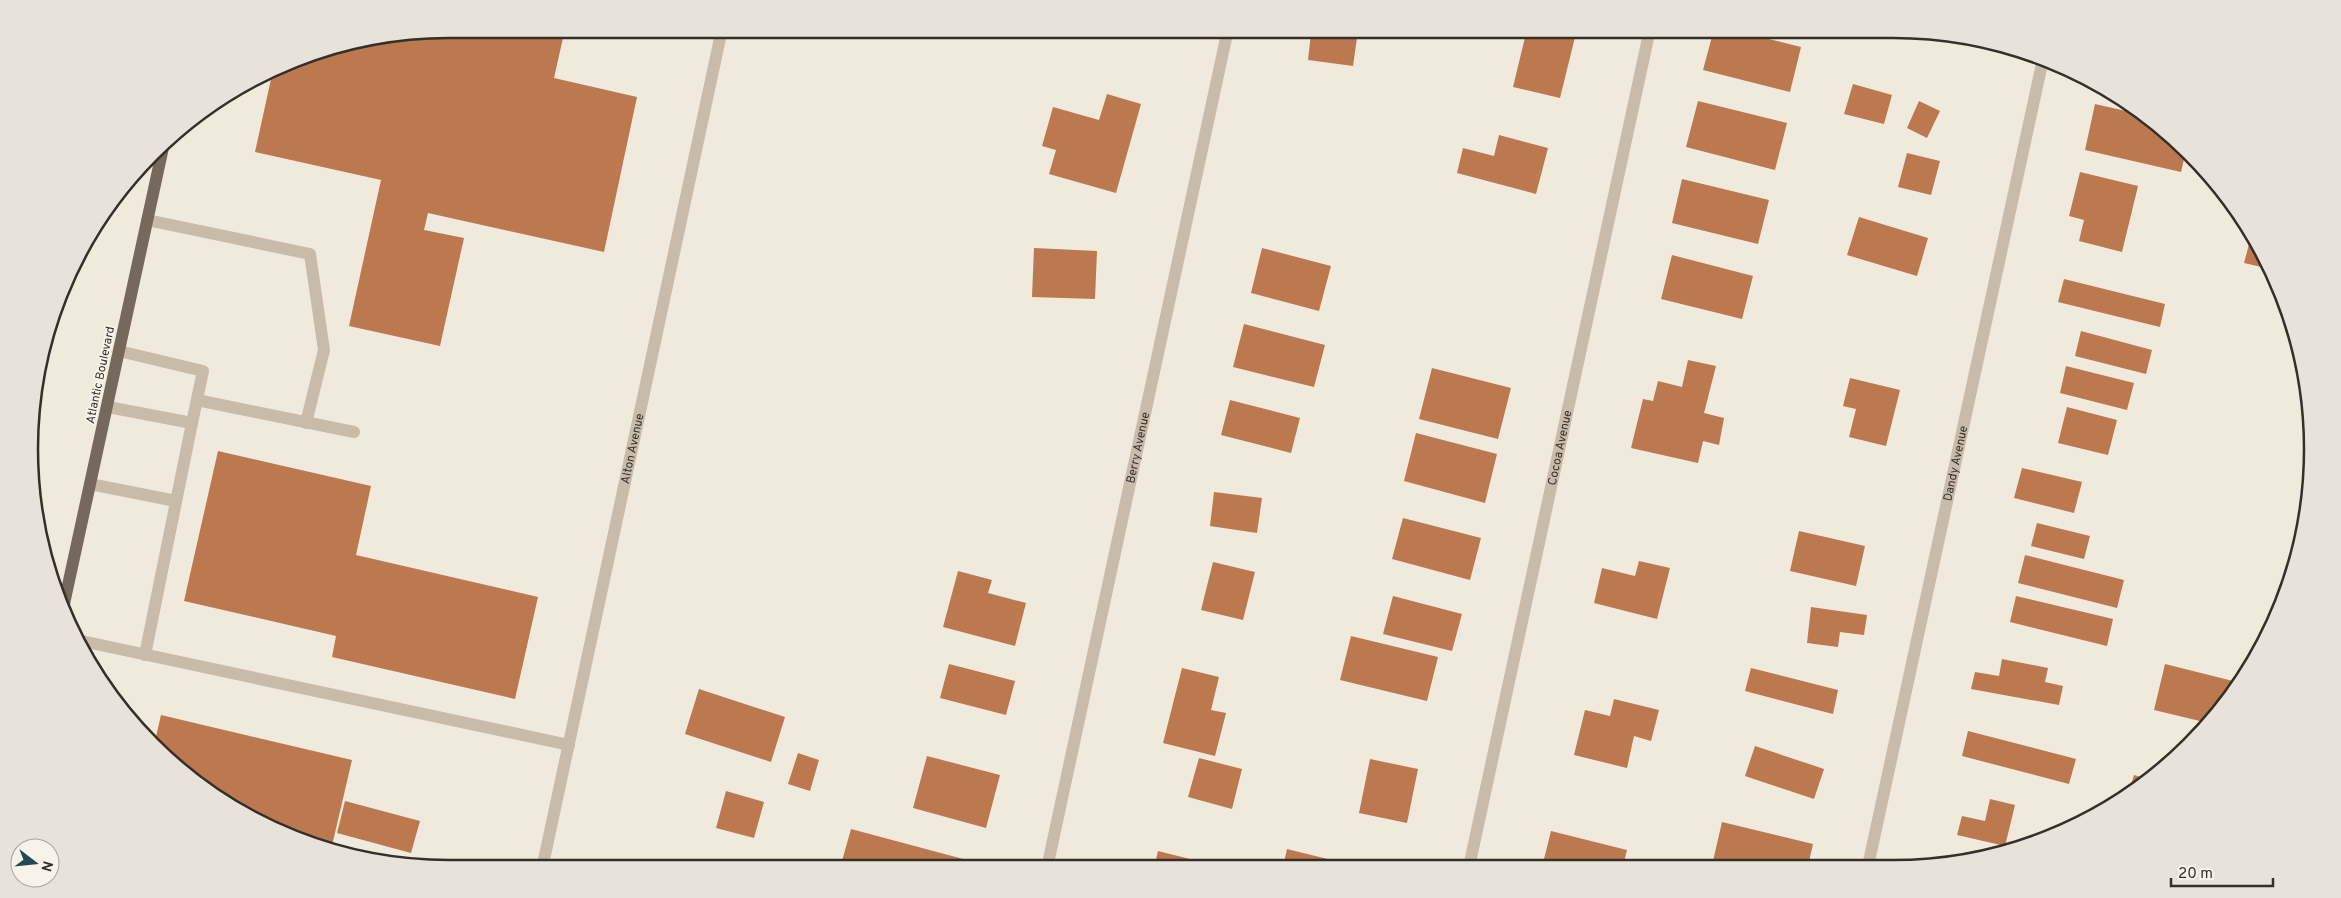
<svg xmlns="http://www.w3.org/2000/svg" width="2341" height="898" font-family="Overpass,sans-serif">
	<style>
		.building { fill: #bc784f }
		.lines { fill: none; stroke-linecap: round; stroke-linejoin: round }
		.minor { stroke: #c7bbaa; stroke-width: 12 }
		.major { stroke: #76685b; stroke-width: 12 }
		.labels { text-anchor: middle; stroke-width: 4; stroke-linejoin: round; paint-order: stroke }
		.street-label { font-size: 12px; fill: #352f29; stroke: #f8f3e9 }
		.rim { fill: none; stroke: #352f29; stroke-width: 2.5 }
	</style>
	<rect width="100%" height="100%" fill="#f0eadd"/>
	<!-- building -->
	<path class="building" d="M449 29H565L554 78 637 97 604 252 428 213 424 230 464 238 440 346 349 326 381 180 255 152 273 70 314 51Z
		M1527 29H1577L1560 98 1513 87Z
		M1714 29H1729L1801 47 1790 92 1703 70Z
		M1311 33 1357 38 1353 66 1308 60Z
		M1853 84 1892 95 1884 124 1844 114Z
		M1107 94 1141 104 1116 193 1049 174 1056 150 1042 146 1053 107 1099 120Z
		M1698 101 1787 123 1775 170 1686 147Z
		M1919 101 1940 111 1927 138 1907 128Z
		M2095 104 2148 116 2186 151 2181 172 2085 150Z
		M1499 135 1548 148 1536 194 1457 173 1463 148 1494 156Z
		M1907 153 1940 161 1931 195 1898 187Z
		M2080 172 2138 186 2122 252 2079 241 2084 220 2069 216Z
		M1682 179 1769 200 1758 244 1672 223Z
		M1859 217 1928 238 1917 276 1847 255Z
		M2252 233 2256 239 2270 269 2244 263Z
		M1034 248 1097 251 1095 299 1032 297Z
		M1262 248 1331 266 1319 311 1251 293Z
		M1672 255 1753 276 1742 319 1661 299Z
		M2064 279 2165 304 2160 327 2058 302Z
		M1244 324 1325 345 1314 387 1233 367Z
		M2081 331 2152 350 2146 374 2075 356Z
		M1688 360 1716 366 1704 413 1724 418 1719 445 1703 441 1698 463 1631 448 1643 399 1653 401 1658 381 1682 387Z
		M2066 366 2134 383 2127 410 2060 393Z
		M1432 368 1511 388 1498 439 1419 419Z
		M1850 378 1900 390 1886 446 1849 437 1856 409 1843 406Z
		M1230 400 1300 418 1291 453 1221 435Z
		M2067 407 2117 420 2108 455 2058 443Z
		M1416 433 1497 454 1485 503 1404 481Z
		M218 451 371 486 356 555 538 597 515 699 332 657 336 636 184 601Z
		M2022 468 2082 482 2074 513 2014 498Z
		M1214 492 1262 498 1257 533 1210 526Z
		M1403 518 1481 538 1470 580 1392 559Z
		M2037 523 2090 536 2084 559 2031 546Z
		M1799 531 1865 546 1856 586 1790 571Z
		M2025 555 2124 580 2117 608 2018 583Z
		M1639 561 1670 568 1657 619 1594 603 1602 568 1635 576Z
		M1213 562 1255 572 1243 620 1201 610Z
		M958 571 992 580 988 593 1026 603 1015 646 943 627Z
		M1393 596 1462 614 1452 651 1383 634Z
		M2016 596 2113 619 2107 646 2010 622Z
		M1811 607 1867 615 1864 635 1840 632 1838 647 1807 643Z
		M1351 636 1438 657 1427 701 1340 680Z
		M2002 659 2048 668 2045 682 2063 686 2059 705 1971 689 1975 672 1999 676Z
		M949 664 1015 681 1006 715 940 698Z
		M2165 664 2237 682 2204 722 2154 710Z
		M1182 668 1219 677 1211 710 1226 713 1215 756 1163 743Z
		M1751 668 1838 690 1833 714 1745 691Z
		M699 689 785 717 771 762 685 734Z
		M1614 699 1659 710 1651 741 1634 736 1627 768 1574 755 1585 710 1610 716Z
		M161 715 352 760 331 850 263 826 193 783 155 741Z
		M1968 731 2076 759 2069 784 1962 756Z
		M1755 746 1824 769 1814 799 1745 776Z
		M798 753 819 760 810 791 788 784Z
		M927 756 1000 775 986 828 913 808Z
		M1199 758 1242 769 1232 809 1188 797Z
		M1370 759 1418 769 1407 823 1359 813Z
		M2134 775 2148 779 2129 792Z
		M726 791 764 802 754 838 716 828Z
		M1990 799 2015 805 2005 846 1957 835 1962 816 1985 821Z
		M345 801 420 821 411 853 337 833Z
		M1722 822 1813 844 1808 866H1732L1713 861Z
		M851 829 967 860 965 868H840Z
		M1551 831 1627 850 1623 866 1542 867Z
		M1287 849 1356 866V867H1283Z
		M1158 851 1202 862 1201 867 1154 868Z"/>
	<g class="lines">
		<!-- minor -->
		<g class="minor">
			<path d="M147 220 310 254 324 350 306 423"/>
			<path d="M197 400 354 432"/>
			<path d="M108 407 192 423 203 371 119 351"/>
			<path d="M90 484 176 501"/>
			<path d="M77 640 569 745"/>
			<path d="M145 655 192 423"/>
			<path id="s1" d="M1868 866 2043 59"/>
			<path id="s2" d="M1469 867 1650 29"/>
			<path id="s3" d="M1047 868 1228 29"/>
			<path id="s4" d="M542 869 722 29"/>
		</g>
		<!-- major -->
		<path class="major" d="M62 613 164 143"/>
	</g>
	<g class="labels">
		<!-- street labels -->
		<g class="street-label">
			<text transform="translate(100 375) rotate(-78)" y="4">Atlantic Boulevard</text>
			<text dy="4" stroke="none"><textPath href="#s3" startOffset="430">Berry Avenue</textPath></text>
			<text dy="4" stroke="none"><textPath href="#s2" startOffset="429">Cocoa Avenue</textPath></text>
			<text dy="4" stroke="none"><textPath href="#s4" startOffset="430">Alton Avenue</textPath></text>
			<text dy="4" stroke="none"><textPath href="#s1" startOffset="412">Dandy Avenue</textPath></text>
		</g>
	</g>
	<!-- crop -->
	<path d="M0 0H2341V898H0ZM449 38H1893A411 411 0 0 1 2304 449V449A411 411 0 0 1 1893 860H449A411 411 0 0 1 38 449V449A411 411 0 0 1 449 38Z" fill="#e8e3da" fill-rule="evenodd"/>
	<path class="rim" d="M449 38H1893A411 411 0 0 1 2304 449V449A411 411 0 0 1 1893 860H449A411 411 0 0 1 38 449V449A411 411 0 0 1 449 38Z"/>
	<!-- north arrow -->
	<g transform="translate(35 863) rotate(106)"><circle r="24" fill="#f8f3e9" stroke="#aaa59c"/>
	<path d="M0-4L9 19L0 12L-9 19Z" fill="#224a54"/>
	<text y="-8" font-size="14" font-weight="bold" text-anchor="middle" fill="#352f29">N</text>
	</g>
	<!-- scale -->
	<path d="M2171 878v8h102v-8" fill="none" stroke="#352f29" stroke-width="2.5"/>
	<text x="2178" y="878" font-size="15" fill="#352f29" stroke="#f8f3e9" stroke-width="4" paint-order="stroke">20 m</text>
</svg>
